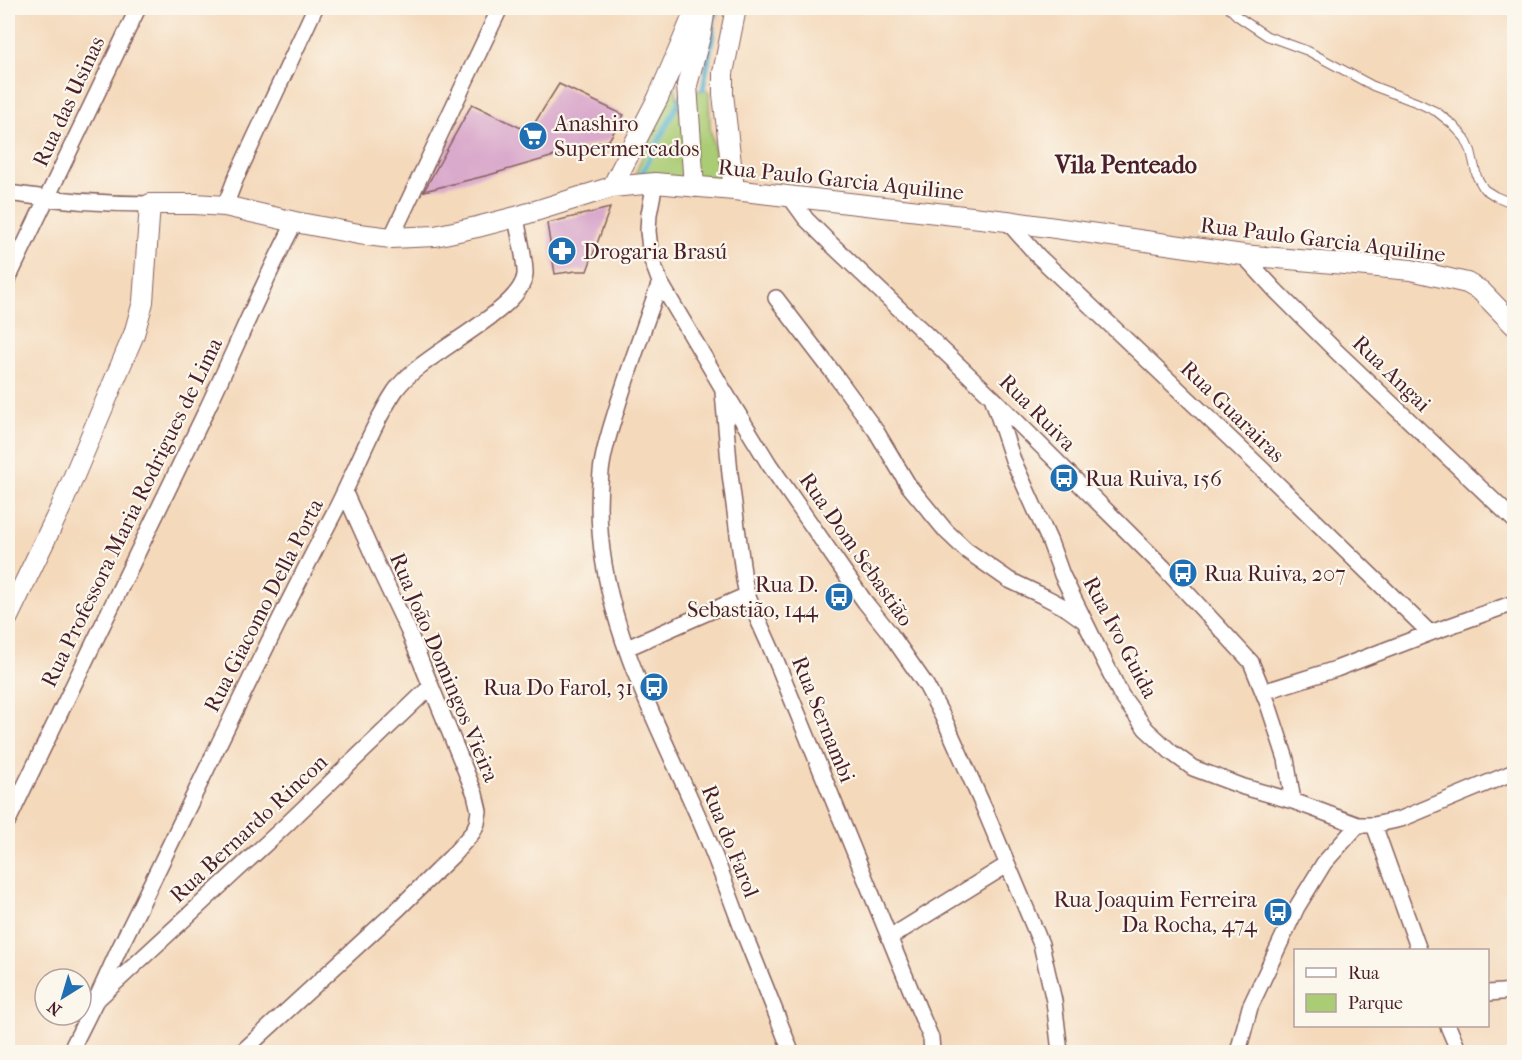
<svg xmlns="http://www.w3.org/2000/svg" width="1522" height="1060" font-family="'IM FELL French Canon',serif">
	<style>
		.green { fill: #aacc75; stroke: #7a7650; stroke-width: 1.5 }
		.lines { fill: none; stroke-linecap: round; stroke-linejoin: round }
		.stream { stroke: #52b1d0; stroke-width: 5 }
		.building { fill: #daaacc }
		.service-casing { stroke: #86605d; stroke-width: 10 }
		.minor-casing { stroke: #86605d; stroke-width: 18 }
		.tertiary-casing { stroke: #86605d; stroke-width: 22 }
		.service { stroke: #fff; stroke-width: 8 }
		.minor { stroke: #fff; stroke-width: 15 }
		.tertiary { stroke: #fff; stroke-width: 20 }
		.labels { text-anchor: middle; stroke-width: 4.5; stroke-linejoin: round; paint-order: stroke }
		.street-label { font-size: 22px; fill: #4a1f2b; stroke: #fbf7ec }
		.poi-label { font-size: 22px; fill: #4a1f2b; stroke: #fbf7ec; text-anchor: start }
		.neighbourhood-label { font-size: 24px; font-weight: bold; fill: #4a1f2b; stroke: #fbf7ec }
	</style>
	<rect width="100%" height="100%" fill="#fbf7ec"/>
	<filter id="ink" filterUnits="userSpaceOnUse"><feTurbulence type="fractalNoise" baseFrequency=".0167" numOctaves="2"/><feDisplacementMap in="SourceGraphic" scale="12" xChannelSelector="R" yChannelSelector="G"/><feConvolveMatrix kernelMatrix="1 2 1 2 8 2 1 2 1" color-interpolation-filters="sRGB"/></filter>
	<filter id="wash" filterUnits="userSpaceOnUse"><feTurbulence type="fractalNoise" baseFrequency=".008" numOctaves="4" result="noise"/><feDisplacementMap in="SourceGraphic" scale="24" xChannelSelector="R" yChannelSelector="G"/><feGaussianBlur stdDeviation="1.35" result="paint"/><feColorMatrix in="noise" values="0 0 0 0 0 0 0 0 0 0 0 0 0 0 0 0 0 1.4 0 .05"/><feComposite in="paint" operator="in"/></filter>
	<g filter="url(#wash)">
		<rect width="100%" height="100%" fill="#f4d9bb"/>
		<!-- green -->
		<path class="green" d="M674 81 680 110 688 94 703 89 709 92 710 128 722 183 633 179Z"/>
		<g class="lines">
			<!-- stream -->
			<path class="stream" d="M703 89 713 34 712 22 719 8
				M642 173 681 97"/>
		</g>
		<g id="blocks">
			<!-- building -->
			<path class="building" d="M559 84 624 115 609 140 489 175 424 191 472 104 529 132Z
				M610 208 587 271H576L555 274 547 223Z"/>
		</g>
	</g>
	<g filter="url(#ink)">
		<use href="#blocks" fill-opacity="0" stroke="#86605d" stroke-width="1.5"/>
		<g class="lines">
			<!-- service casing -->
			<g class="service-casing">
				<path id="service" d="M1229 8 1237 16 1267 36 1308 51 1373 86 1418 103 1437 112 1452 124 1465 138 1471 151 1477 177 1484 189 1495 196 1514 204"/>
			</g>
			<!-- minor casing -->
			<g class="minor-casing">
				<path id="minor" d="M655 183 649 214 648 231 651 258 660 282 723 389 769 464 865 602 889 632 926 685 946 723 984 808 1041 944 1054 1001 1060 1052
					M8 193C55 200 102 204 150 204
					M790 197 806 219 829 242 992 397 1164 568 1251 662 1268 704 1286 759 1293 801
					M225 206 235 180 315 8
					M1007 221 1038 256 1263 470 1430 633
					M391 238 500 8
					M1243 255 1276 291 1336 351 1514 520
					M8 279 138 8
					M660 282C645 325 629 368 616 411 610 431 603 451 601 472 586 602 659 722 707 837 719 867 730 896 741 926 758 968 775 1010 791 1052
					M776 298 838 379 876 431 909 486 946 531 966 550 1009 580 1045 597 1066 608 1083 620
					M723 392 730 474 744 580 747 595 773 653 919 1010 931 1038 932 1052
					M993 400 1013 460 1050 542 1062 575 1121 695 1146 729 1171 752 1193 768 1244 787 1293 801 1358 825H1374L1401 819 1514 772
					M627 648 747 595
					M1263 692 1336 669 1430 633 1514 603
					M8 821C73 684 140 548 206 411 236 348 262 284 295 222
					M1374 825 1419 950
					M889 938 1007 865
					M1488 993 1514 991
					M99 998 285 826 431 686
					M1448 1026 1459 1052
					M70 1052 95 1002 119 949C191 804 259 656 334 513 355 473 370 429 395 391 419 354 520 313 525 275 526 262 518 231 516 217
					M242 1052 399 908 452 856 473 832 477 823 479 811 475 794 408 630 380 571 345 493
					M1238 1052 1250 1007 1297 907 1324 863 1358 825"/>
			</g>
			<!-- tertiary casing -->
			<g class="tertiary-casing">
				<path id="tertiary" d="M612 187 658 98 680 47 696 8
					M694 187 687 85 701 33 705 8
					M734 190 723 94V73L736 8
					M8 617 60 509 134 334 143 302 150 204H195L225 206 295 222 359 234 391 238 435 236 477 227 516 217 612 187 655 183 734 190 1007 221 1243 255 1411 270 1467 283 1481 291 1514 325"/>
			</g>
			<!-- service -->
			<use href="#service" class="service"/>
			<!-- minor -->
			<use href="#minor" class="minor"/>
			<!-- tertiary -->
			<use href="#tertiary" class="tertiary"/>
		</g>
	</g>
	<!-- icons -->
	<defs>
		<g id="supermarket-disc" transform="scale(1.5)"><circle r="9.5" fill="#1f6fb2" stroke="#fbf7ec"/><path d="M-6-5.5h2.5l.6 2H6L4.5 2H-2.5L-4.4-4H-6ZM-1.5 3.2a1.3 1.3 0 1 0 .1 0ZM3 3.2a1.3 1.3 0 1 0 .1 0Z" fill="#fff"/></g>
		<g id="pharmacy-disc" transform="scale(1.5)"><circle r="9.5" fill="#1f6fb2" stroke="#fbf7ec"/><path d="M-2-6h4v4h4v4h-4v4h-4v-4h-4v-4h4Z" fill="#fff"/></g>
		<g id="bus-disc" transform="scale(1.5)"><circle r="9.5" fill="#1f6fb2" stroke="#fbf7ec"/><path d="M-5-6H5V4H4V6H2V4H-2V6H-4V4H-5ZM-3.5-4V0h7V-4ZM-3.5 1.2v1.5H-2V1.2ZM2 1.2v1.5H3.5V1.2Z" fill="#fff"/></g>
	</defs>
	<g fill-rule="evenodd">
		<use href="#supermarket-disc" x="533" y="136"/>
		<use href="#pharmacy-disc" x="562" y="251"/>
		<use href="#bus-disc" x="1064" y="478"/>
		<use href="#bus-disc" x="1183" y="573"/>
		<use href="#bus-disc" x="839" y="597"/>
		<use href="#bus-disc" x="654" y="687"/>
		<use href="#bus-disc" x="1278" y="912"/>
	</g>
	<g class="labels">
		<!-- street labels -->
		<g class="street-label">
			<text transform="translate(68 101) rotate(-65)" y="8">Rua das Usinas</text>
			<text transform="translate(841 179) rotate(6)" y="8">Rua Paulo Garcia Aquiline</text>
			<text transform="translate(1323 239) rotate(7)" y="8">Rua Paulo Garcia Aquiline</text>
			<text transform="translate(1392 373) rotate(44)" y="8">Rua Angai</text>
			<text transform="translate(1233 411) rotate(44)" y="8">Rua Guarairas</text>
			<text transform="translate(1038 412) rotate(45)" y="8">Rua Ruiva</text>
			<text transform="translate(131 512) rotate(-64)" y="8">Rua Professora Maria Rodrigues de Lima</text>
			<text transform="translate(857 549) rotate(55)" y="8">Rua Dom Sebastião</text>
			<text transform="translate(263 605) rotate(-63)" y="8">Rua Giacomo Della Porta</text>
			<text transform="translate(1121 637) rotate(62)" y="8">Rua Ivo Guida</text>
			<text transform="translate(445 667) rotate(67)" y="8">Rua João Domingos Vieira</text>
			<text transform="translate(824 719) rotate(68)" y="8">Rua Sernambi</text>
			<text transform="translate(248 828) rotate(-43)" y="8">Rua Bernardo Rincon</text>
			<text transform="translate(731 841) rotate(68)" y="8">Rua do Farol</text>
		</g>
		<!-- poi labels -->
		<g class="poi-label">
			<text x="554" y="131">Anashiro<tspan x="554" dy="25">Supermercados</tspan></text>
			<text x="583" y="259">Drogaria Brasú</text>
			<text x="1085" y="486">Rua Ruiva, 156</text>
			<text x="1204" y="581">Rua Ruiva, 207</text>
			<text x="818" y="592" text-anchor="end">Rua D.<tspan x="818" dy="25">Sebastião, 144</tspan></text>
			<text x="633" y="695" text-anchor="end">Rua Do Farol, 31</text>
			<text x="1257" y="907" text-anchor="end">Rua Joaquim Ferreira<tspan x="1257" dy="25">Da Rocha, 474</tspan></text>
		</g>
		<!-- neighbourhood labels -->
		<g class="neighbourhood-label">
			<text x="1126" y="173">Vila Penteado</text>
		</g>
	</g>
	<!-- margin -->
	<rect width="1522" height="1060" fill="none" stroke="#fbf7ec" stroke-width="30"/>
	<!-- legend -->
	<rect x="1294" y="949" width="195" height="78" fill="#fbf7ec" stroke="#b4a19f" stroke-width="1.5"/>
	<rect x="1306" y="968" width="30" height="9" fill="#ffffff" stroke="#b4a19f" stroke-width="1.5"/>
	<text x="1348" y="979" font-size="18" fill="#4a1f2b">Rua</text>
	<rect x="1306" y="994" width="30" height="18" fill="#aacc75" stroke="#b4a19f" stroke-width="1.5"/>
	<text x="1348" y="1009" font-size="18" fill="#4a1f2b">Parque</text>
	<!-- north arrow -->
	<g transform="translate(63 997) rotate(217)"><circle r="28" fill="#fbf7ec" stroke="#b4a19f" stroke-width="1.5"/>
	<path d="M0-4.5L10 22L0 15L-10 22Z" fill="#1f6fb2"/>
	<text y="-9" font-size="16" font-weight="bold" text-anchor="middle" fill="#4a1f2b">N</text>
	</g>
</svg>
